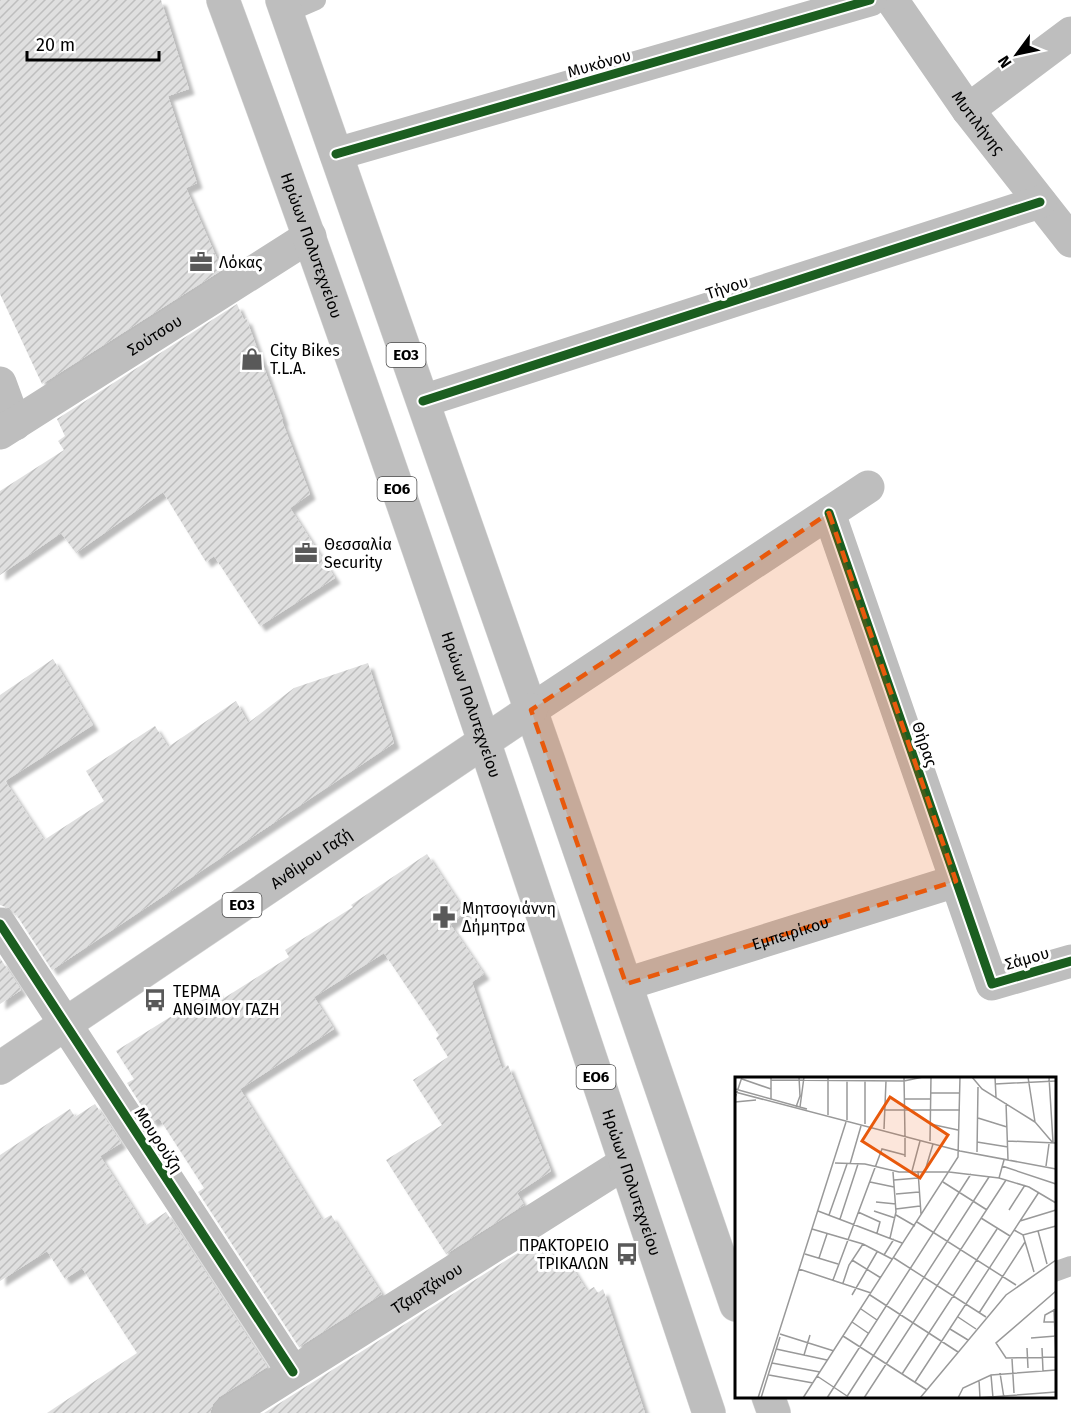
<svg xmlns="http://www.w3.org/2000/svg" width="1071" height="1413" font-family="'Fira Sans',sans-serif">
	<style>
		.building { fill: url(#building-hatch); filter: url(#shadow) }
		.lines { fill: none; stroke-linecap: round; stroke-linejoin: round }
		.primary-casing { stroke: #dbdbdb; stroke-width: 34 }
		.lane { stroke: #bebebe; stroke-width: 20 }
		.street { stroke: #bebebe; stroke-width: 33 }
		.primary { stroke: #bebebe; stroke-width: 33 }
		.cycleway-casing { stroke: #fff; stroke-width: 13 }
		.cycleway { stroke: #1b5e20; stroke-width: 9 }
		.marked { fill: #e8590c; fill-opacity: 0.2; stroke: #e8590c; stroke-width: 4.5; stroke-dasharray: 12 8; stroke-linejoin: round }
		.labels { text-anchor: middle; stroke-width: 6; stroke-linejoin: round; paint-order: stroke }
		.shield { fill: #fff; stroke: #4c4c4c; stroke-width: 1.5 }
		.shield-label { font-size: 15px; font-weight: bold; fill: #000 }
		.street-label { font-size: 16px; fill: #000; stroke: #fff }
		.poi-label { font-size: 16px; fill: #000; stroke: #fff; text-anchor: start }
		.inset-road { fill: none; stroke: #999; stroke-width: 1.5 }
		.view { fill: #e8590c; fill-opacity: 0.15; stroke: #e8590c; stroke-width: 3 }
		.inset-edge { fill: none; stroke: #000; stroke-width: 3 }
	</style>
	<defs>
		<pattern id="building-hatch" width="6" height="6" patternUnits="userSpaceOnUse" patternTransform="scale(1.5)"><rect width="6" height="6" fill="#dfdfdf"/><path d="M-1 1l2-2M0 6l6-6M5 7l2-2" fill="none" stroke="#bebebe"/></pattern>
		<filter id="shadow"><feDropShadow dx="5.5" dy="5.5" stdDeviation="1.5" flood-color="#0004"/></filter>
	</defs>
	<rect width="100%" height="100%" fill="#fff"/>
	<!-- building -->
	<path class="building" d="M0 0H161L189 89 168 96 197 183 186 188 222 270 42 384 0 294Z
		M237 304 244 320 246 318 283 420 282 421 310 494 290 508 335 578 260 626 214 556 206 562 163 492 76 553 61 533 0 575V491L64 450 58 441 65 436 57 419Z
		M53 659 93 725 5 781 44 840 104 801 86 771 155 726 168 747 236 701 248 723 294 688 368 663 394 743 52 970 16 914 9 908 0 905V695Z
		M427 854 466 913 450 924 484 974 472 982 502 1069 508 1065 551 1171 517 1193 524 1205 446 1254 386 1160 442 1125 413 1080 448 1057 436 1038 439 1035 384 953 314 997 334 1029 240 1089 322 1220 331 1215 382 1294 299 1347 198 1192 204 1188 159 1118 152 1122 127 1083 134 1079 116 1051 215 989 221 1000 289 957 285 950 353 907 351 905Z
		M0 958 21 990 0 1004Z
		M95 1104 121 1143 100 1156 145 1226 166 1212 267 1367 219 1397 213 1404 210 1413H47L137 1353 82 1268 65 1279 47 1251 0 1281V1155L70 1109 75 1117Z
		M543 1237 561 1265 568 1261 587 1291 594 1287 598 1293 603 1289 645 1413H264Z"/>
	<g class="lines">
		<!-- primary casing -->
		<g class="primary-casing">
			<g id="primary">
				<path id="s5" d="M223 0C396 467 551 941 709 1413"/>
				<path d="M282 0 548 759 736 1305"/>
				<path id="s6" d="M0 1068 531 710"/>
				<path d="M768 1396 774 1413"/>
			</g>
		</g>
		<!-- lane -->
		<path class="lane" d="M286 13 316 0
			M1054 1272 1071 1266"/>
		<!-- street -->
		<g class="street">
			<path id="s1" d="M892 0 968 110 1071 241"/>
			<path d="M968 110 1071 33"/>
			<path d="M336 154 870 0"/>
			<path d="M0 383 15 424"/>
			<path d="M423 401 1040 202"/>
			<path id="s2" d="M0 433 310 236"/>
			<path d="M829 513 992 984 1071 961"/>
			<path d="M531 710 868 487"/>
			<path d="M0 924 293 1372"/>
			<path id="s3" d="M626 984 956 881"/>
			<path id="s4" d="M229 1413 625 1163"/>
		</g>
		<!-- primary -->
		<use href="#primary" class="primary"/>
		<!-- cycleway casing -->
		<g class="cycleway-casing">
			<path id="cycleway" d="M336 154 870 0
				M423 401 1040 202
				M829 513 992 984 1071 961
				M0 924 293 1372"/>
		</g>
		<!-- cycleway -->
		<use href="#cycleway" class="cycleway"/>
	</g>
	<!-- marked area -->
	<path class="marked" d="M829 513 956 881 626 984 531 710Z"/>
	<!-- icons -->
	<defs>
		<g id="office-bare" transform="scale(1.8)"><path d="M-6-3h4V-5.5h4V-3h4V5H-6ZM-1-4.5V-3h2v-1.5ZM-6 0V1H6V0Z" fill="#595959" stroke="#fff" stroke-width="2.5" paint-order="stroke"/></g>
		<g id="shop-bare" transform="scale(1.8)"><path d="M-5-2.5h2.3a2.7 3.5 0 0 1 5.4 0H5L5.5 6h-11ZM-1.5-2.5h3a1.5 2.3 0 0 0-3 0Z" fill="#595959" stroke="#fff" stroke-width="2.5" paint-order="stroke"/></g>
		<g id="pharmacy-bare" transform="scale(1.8)"><path d="M-2-6h4v4h4v4h-4v4h-4v-4h-4v-4h4Z" fill="#595959" stroke="#fff" stroke-width="2.5" paint-order="stroke"/></g>
		<g id="bus-bare" transform="scale(1.8)"><path d="M-5-6H5V4H4V6H2V4H-2V6H-4V4H-5ZM-3.5-4V0h7V-4ZM-3.5 1.2v1.5H-2V1.2ZM2 1.2v1.5H3.5V1.2Z" fill="#595959" stroke="#fff" stroke-width="2.5" paint-order="stroke"/></g>
	</defs>
	<g fill-rule="evenodd">
		<use href="#office-bare" x="201" y="262"/>
		<use href="#shop-bare" x="252" y="359"/>
		<use href="#office-bare" x="306" y="553"/>
		<use href="#pharmacy-bare" x="444" y="917"/>
		<use href="#bus-bare" x="155" y="1000"/>
		<use href="#bus-bare" x="627" y="1254"/>
	</g>
	<g class="labels">
		<!-- shield labels -->
		<g class="shield">
			<rect x="386.5" y="343" width="39" height="24" rx="4.5"/>
			<rect x="377.5" y="477" width="39" height="24" rx="4.5"/>
			<rect x="222.5" y="893" width="39" height="24" rx="4.5"/>
			<rect x="576.5" y="1065" width="39" height="24" rx="4.5"/>
		</g>
		<g class="shield-label">
			<text x="406" y="360">ΕΟ3</text>
			<text x="397" y="494">ΕΟ6</text>
			<text x="242" y="910">ΕΟ3</text>
			<text x="596" y="1082">ΕΟ6</text>
		</g>
		<!-- street labels -->
		<g class="street-label">
			<text transform="translate(599 63) rotate(-16)" y="6">Μυκόνου</text>
			<text dy="6" stroke="none"><textPath href="#s1" startOffset="150">Μυτιλήνης</textPath></text>
			<text dy="6" stroke="none"><textPath href="#s5" startOffset="261">Ηρώων Πολυτεχνείου</textPath></text>
			<text transform="translate(727 287) rotate(-18)" y="6">Τήνου</text>
			<text dy="6" stroke="none"><textPath href="#s2" startOffset="183">Σούτσου</textPath></text>
			<text dy="6" stroke="none"><textPath href="#s5" startOffset="747">Ηρώων Πολυτεχνείου</textPath></text>
			<text transform="translate(925 744) rotate(71)" y="6">Θήρας</text>
			<text dy="6" stroke="none"><textPath href="#s6" startOffset="375">Ανθίμου Γαζή</textPath></text>
			<text dy="6" stroke="none"><textPath href="#s3" startOffset="172">Εμπειρίκου</textPath></text>
			<text transform="translate(1027 958) rotate(-16)" y="6">Σάμου</text>
			<text transform="translate(159 1140) rotate(57)" y="6">Μουρούζη</text>
			<text dy="6" stroke="none"><textPath href="#s5" startOffset="1251">Ηρώων Πολυτεχνείου</textPath></text>
			<text dy="6" stroke="none"><textPath href="#s4" startOffset="234">Τζαρτζάνου</textPath></text>
		</g>
		<!-- poi labels -->
		<g class="poi-label">
			<text x="219" y="268">Λόκας</text>
			<text x="270" y="356">City Bikes<tspan x="270" dy="18">T.L.A.</tspan></text>
			<text x="324" y="550">Θεσσαλία<tspan x="324" dy="18">Security</tspan></text>
			<text x="462" y="914">Μητσογιάννη<tspan x="462" dy="18">Δήμητρα</tspan></text>
			<text x="173" y="997">ΤΕΡΜΑ<tspan x="173" dy="18">ΑΝΘΙΜΟΥ ΓΑΖΗ</tspan></text>
			<text x="609" y="1251" text-anchor="end">ΠΡΑΚΤΟΡΕΙΟ<tspan x="609" dy="18">ΤΡΙΚΑΛΩΝ</tspan></text>
		</g>
	</g>
	<!-- overview -->
	<g transform="translate(735 1077)">
		<rect width="321" height="321" fill="#fff"/>
		<path class="inset-road" d="M36 0V22M93 0V38M169 0 170 60M237 0 247 12 300 45M260 0 261 20M293 0 300 45 318 66M314 0 318 65M7 2 36 12M36 3 169 4 188 0M260 7 321 4M0 12 72 32M0 15 225 74 321 92M196 16H225M0 21 7 0M170 22H195M0 25 21 23M271 26 273 83M61 30 65 19 64 0M65 30 69 0M149 33H225M243 41 272 50M112 43V3M130 47V4M195 47 223 53M149 52 151 4M170 61V80M195 64 196 0M272 64 321 66M242 65 273 70M242 75 243 10M100 86 130 87 164 95H214L264 101 294 110 321 126M115 87 126 49M267 89 321 107M311 89 314 67M177 94 185 64M183 94 186 137M190 94 198 67M264 101 269 83M159 103 183 101M135 105 159 110M208 105 252 133M161 117 184 115M141 125 161 127M161 132 185 129M274 133 290 108M83 134 167 166M139 134 160 141M123 135 145 145 142 156M94 138 112 87M161 138 180 149M246 141 275 159M105 142 123 87M285 144 321 133M182 145 281 208M77 152 128 167 157 182M279 153 288 158 321 149M303 154 312 187M288 158 299 195M155 161 161 135 158 95M70 177 103 187M149 178 159 162M84 181 92 157M159 181 251 240M117 183 146 201M64 192 136 216M98 203 147 72 170 78M108 206 114 188 128 167M321 214 261 266 271 281 321 280M117 218 142 175M135 218 223 275M126 232 142 243M319 232 321 282M244 236 290 165M223 240 241 252M117 245 133 256M319 245H309L310 238 321 232M215 252 233 263M45 257 99 274M108 259 192 313M296 261 321 259M292 271 293 291M307 271 308 294M41 272 92 283M69 278 75 258M277 282 279 316M37 286 85 295M265 296 269 321M167 297 262 152M34 298 78 306M256 298 258 321M82 299 115 321M244 303 245 321M180 305 304 115M23 321 111 45M26 321 45 260M68 321 223 80 225 0M92 321 236 97M111 321 254 100M129 321 271 103M185 321 271 218 321 183M223 321 228 311 256 298 321 293M242 321 321 315"/>
		<path class="view" d="M155 20 213 58 185 101 127 64Z"/>
		<rect width="321" height="321" class="inset-edge"/>
	</g>
	<!-- north arrow -->
	<g transform="translate(1017 54) rotate(237)" stroke="#ffffff" stroke-width="4.5" paint-order="stroke">
	<path d="M0-4.5L10 22L0 15L-10 22Z" fill="#000000"/>
	<text y="-9" font-size="16" font-weight="bold" text-anchor="middle" fill="#000000">N</text>
	</g>
	<!-- scale -->
	<path d="M27 51v9h132v-9" fill="none" stroke="#000000" stroke-width="3"/>
	<text x="36" y="51" font-size="18" fill="#000000" stroke="#ffffff" stroke-width="4.5" paint-order="stroke">20 m</text>
</svg>
